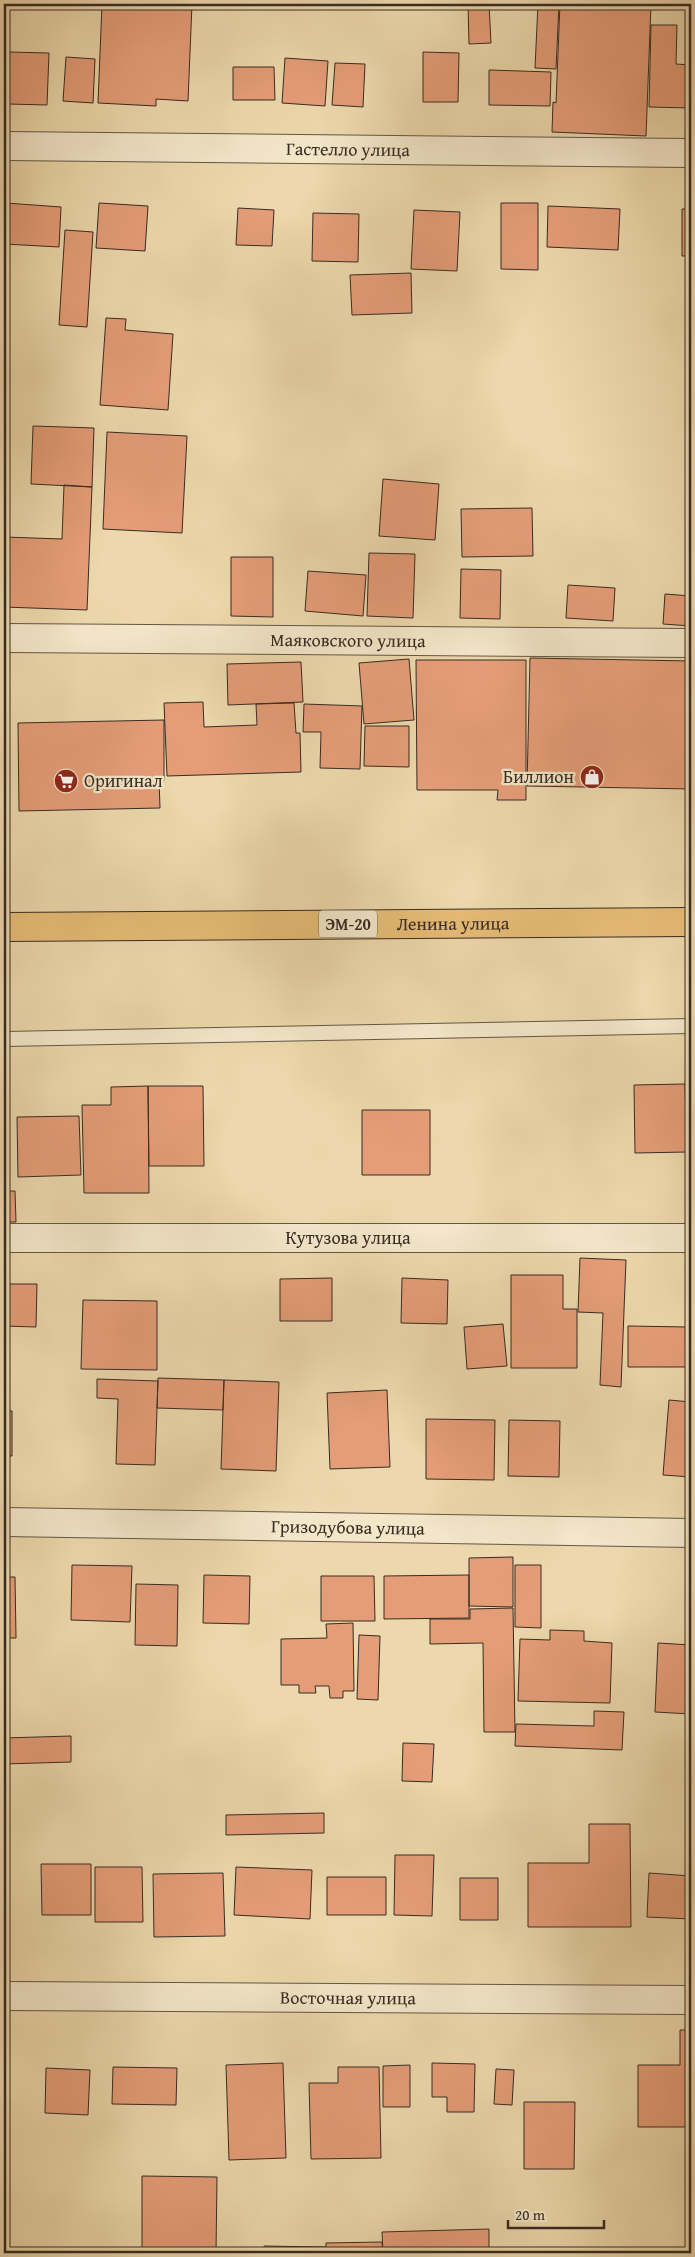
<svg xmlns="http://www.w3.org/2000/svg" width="695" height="2257" font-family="'Gentium Book Plus',serif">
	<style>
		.building { fill: #e59d78; stroke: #372c22 }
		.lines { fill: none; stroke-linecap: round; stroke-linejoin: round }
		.lane-casing { stroke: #645744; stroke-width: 16 }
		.street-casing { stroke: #645744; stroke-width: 30 }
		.primary-casing { stroke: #372c22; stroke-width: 30 }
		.lane { stroke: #f3e6c9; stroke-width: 14 }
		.street { stroke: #f3e6c9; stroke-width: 28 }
		.primary { stroke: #e6bc76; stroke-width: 28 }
		.labels { text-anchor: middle; stroke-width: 4.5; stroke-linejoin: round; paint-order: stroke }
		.shield { fill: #f3e6c9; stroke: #6f6454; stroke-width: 1 }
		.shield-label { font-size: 16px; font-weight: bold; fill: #372c22 }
		.street-label { font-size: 18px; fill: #372c22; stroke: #f3e6c9 }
		.poi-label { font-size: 18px; fill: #372c22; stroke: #f3e6c9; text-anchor: end }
	</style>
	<rect width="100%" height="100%" fill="#ecd8ac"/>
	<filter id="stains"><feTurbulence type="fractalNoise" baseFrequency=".004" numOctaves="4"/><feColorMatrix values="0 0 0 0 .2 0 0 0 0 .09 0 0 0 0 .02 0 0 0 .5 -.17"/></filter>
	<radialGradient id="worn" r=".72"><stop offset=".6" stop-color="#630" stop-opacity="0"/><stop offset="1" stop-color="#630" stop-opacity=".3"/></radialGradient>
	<!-- building -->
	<path class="building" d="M102 4H192L188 101 156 99V106L98 103Z
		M468 4H489L491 43 469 44Z
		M538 4H559L556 69 535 68Z
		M560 4H651L646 136 552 132 553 102 556 103Z
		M651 25H677L676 64 691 65V108L649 107Z
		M9 52 49 53 47 105 8 104Z
		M423 52 459 53 458 102H423Z
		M66 57 95 59 93 103 63 101Z
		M285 58 328 61 325 106 282 103Z
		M335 63 365 64 363 107 332 105Z
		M233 67H274L275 100H233Z
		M489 70 551 72 550 106 489 105Z
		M6 203 61 207 59 247 4 244Z
		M99 203 148 206 145 251 96 248Z
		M501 203H538V270L501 269Z
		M548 206 620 209 618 250 547 247Z
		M238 208 274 210 272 246 236 245Z
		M682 209H691V256H682Z
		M414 210 460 212 457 271 411 269Z
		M313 213 359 214 358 262 312 261Z
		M65 230 93 232 87 327 59 325Z
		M411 273 412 313 352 315 350 275Z
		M106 318 126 319 125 330 173 334 168 410 100 405Z
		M33 426 94 428 92 487 31 484Z
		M107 432 187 436 182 533 103 529Z
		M383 479 439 484 435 540 379 536Z
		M64 485 92 487 87 610 4 607V537L62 539Z
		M532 508 533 556 462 557 461 509Z
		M369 553 415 554 413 618 367 616Z
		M231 557H273V617L231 616Z
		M461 569 501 570 500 619 460 618Z
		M308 571 366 575 363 616 305 611Z
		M568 585 615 588 613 621 566 618Z
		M665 594 691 596V626L663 624Z
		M530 658 691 661V789L527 786Z
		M409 659 414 720 364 724 359 663Z
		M416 660H526V800H497L498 790H417Z
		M301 662 303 702 228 705 227 664Z
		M203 702 204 727 257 725 256 704 294 703 296 733H300L301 772 167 776 164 703Z
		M304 704 362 706 360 769 320 768 321 732H303Z
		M164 720V780L159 779 160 808 19 811 18 723Z
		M365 726H409V767L364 766Z
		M685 1084 687 1152 635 1153 634 1085Z
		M148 1086 149 1193H84L82 1105H111V1087Z
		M148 1086H203L204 1166H149Z
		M362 1110H430V1175H362Z
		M79 1116 81 1175 18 1177 17 1117Z
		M4 1191H15L16 1222H4Z
		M580 1258 626 1260 621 1387 600 1385 603 1313 578 1312Z
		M511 1275H563V1309H577V1368H511Z
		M332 1278V1321H280V1279Z
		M402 1278 448 1280 447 1324 401 1323Z
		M4 1284H37L36 1327 4 1326Z
		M83 1300 157 1301V1370L81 1369Z
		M503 1324 507 1366 467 1369 464 1327Z
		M628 1326 688 1327V1367H628Z
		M158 1378 224 1380 223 1410 157 1408Z
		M97 1379 158 1381 155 1465 116 1464 118 1399 97 1398Z
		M224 1380 279 1382 276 1471 221 1469Z
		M387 1390 390 1467 330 1469 327 1393Z
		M669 1400 691 1402V1477L663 1475Z
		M4 1411H12V1456H4Z
		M426 1419 495 1420 494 1480 426 1479Z
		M509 1420 560 1421 559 1477 508 1476Z
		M513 1557V1607L469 1606V1558Z
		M72 1565 132 1566 130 1622 71 1620Z
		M515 1565H541V1628L515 1627Z
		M204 1575 250 1576 249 1624 203 1623Z
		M469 1575V1618L384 1619V1576Z
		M321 1576H374L375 1621H321Z
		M4 1577H15L16 1638H4Z
		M136 1584 178 1585 177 1646 135 1645Z
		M513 1608 515 1732H484L483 1643 430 1644V1619H470V1609Z
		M353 1623 354 1691H343V1698H330L329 1686H315L316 1693H299V1685H281V1639L327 1638 326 1624Z
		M550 1630 584 1631V1641L612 1643 610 1703 518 1701 520 1639 550 1640Z
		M359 1635 380 1636 378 1700 357 1699Z
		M658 1643 691 1645V1714L655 1712Z
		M594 1711 624 1712 622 1750 515 1746 516 1724 594 1726Z
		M71 1736V1762L4 1764V1738Z
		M403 1743 434 1744 432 1782 402 1781Z
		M324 1813V1833L226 1835V1815Z
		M589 1824H630L631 1927H528V1863H589Z
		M395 1855H434L432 1916 394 1915Z
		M41 1864H91V1915H42Z
		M95 1867H142L143 1922H95Z
		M236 1867 312 1870 310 1919 234 1915Z
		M223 1873 225 1936 154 1937 153 1874Z
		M649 1873 691 1876V1919L647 1917Z
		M327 1877H386V1915H327Z
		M460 1878H498V1920H460Z
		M680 2030H691V2127H638V2065H680Z
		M283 2063 286 2158 229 2160 226 2065Z
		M432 2063 475 2064 474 2112H447V2097H432Z
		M410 2065V2107H383V2066Z
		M4 2066H6V2149H4Z
		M113 2067 177 2068 176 2105 112 2104Z
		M338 2067H379L381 2158 311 2159 309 2083H338Z
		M46 2068 90 2070 88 2115 45 2113Z
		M496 2069 514 2070 512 2105 494 2104Z
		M524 2102H575L574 2169H524Z
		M142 2176 217 2177 216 2253H142Z
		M489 2229V2253H383L382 2232Z
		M382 2242 383 2253H326V2243Z
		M264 2246 326 2247V2253H264Z"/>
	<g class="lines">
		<!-- lane casing -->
		<g class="lane-casing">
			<path id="lane" d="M4 1039 691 1026"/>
		</g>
		<!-- street casing -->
		<g class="street-casing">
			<g id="street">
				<path id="s1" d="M4 146 691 153"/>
				<path id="s2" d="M4 638 691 643"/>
				<path id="s3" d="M4 1238H691"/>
				<path id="s4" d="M4 1522 691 1533"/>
				<path id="s5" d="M4 1996 691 2000"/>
			</g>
		</g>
		<!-- primary casing -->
		<g class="primary-casing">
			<g id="primary">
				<path id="s6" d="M4 927 691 922"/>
			</g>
		</g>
		<!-- lane -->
		<use href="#lane" class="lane"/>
		<!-- street -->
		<use href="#street" class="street"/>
		<!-- primary -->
		<use href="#primary" class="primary"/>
	</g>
	<!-- icons -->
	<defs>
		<g id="shop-disc" transform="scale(1.25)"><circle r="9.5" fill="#8f2418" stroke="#f3e6c9"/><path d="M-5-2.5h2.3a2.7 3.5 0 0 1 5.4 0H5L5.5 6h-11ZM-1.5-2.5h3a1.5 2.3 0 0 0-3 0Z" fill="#fff"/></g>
		<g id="supermarket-disc" transform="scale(1.25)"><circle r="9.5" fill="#8f2418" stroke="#f3e6c9"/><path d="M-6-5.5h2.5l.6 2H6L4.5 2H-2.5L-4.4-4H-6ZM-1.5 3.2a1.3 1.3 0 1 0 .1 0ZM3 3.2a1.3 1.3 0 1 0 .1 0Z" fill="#fff"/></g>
	</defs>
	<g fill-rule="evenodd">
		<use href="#shop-disc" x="592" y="777"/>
		<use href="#supermarket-disc" x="66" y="781"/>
	</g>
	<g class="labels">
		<!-- shield labels -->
		<rect class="shield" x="319" y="910.5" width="58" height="27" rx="4"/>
		<g class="shield-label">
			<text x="348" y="930">ЭМ-20</text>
		</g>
		<!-- street labels -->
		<g class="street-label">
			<text dy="6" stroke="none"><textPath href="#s1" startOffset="344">Гастелло улица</textPath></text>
			<text dy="6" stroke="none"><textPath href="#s2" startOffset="344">Маяковского улица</textPath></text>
			<text dy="6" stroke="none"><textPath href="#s6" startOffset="449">Ленина улица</textPath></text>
			<text dy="6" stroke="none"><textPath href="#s3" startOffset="344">Кутузова улица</textPath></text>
			<text dy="6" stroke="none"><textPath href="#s4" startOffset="344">Гризодубова улица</textPath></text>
			<text dy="6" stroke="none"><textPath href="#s5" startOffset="344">Восточная улица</textPath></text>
		</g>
		<!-- poi labels -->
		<g class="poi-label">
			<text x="574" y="783">Биллион</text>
			<text x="84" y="787" text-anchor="start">Оригинал</text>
		</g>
	</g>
	<!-- margin -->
	<rect width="695" height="2257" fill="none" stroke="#ecd8ac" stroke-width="20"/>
	<rect x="5" y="5" width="685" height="2247" fill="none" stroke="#372c22" stroke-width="2.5"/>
	<rect x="10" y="10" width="675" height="2237" fill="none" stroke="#372c22"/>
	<!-- scale -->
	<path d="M508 2220v8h96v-8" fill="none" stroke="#372c22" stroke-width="2.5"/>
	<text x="515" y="2220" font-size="15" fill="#372c22" stroke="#f3e6c9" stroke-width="4" paint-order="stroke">20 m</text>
	<rect width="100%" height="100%" filter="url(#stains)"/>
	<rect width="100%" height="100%" fill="url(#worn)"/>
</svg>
